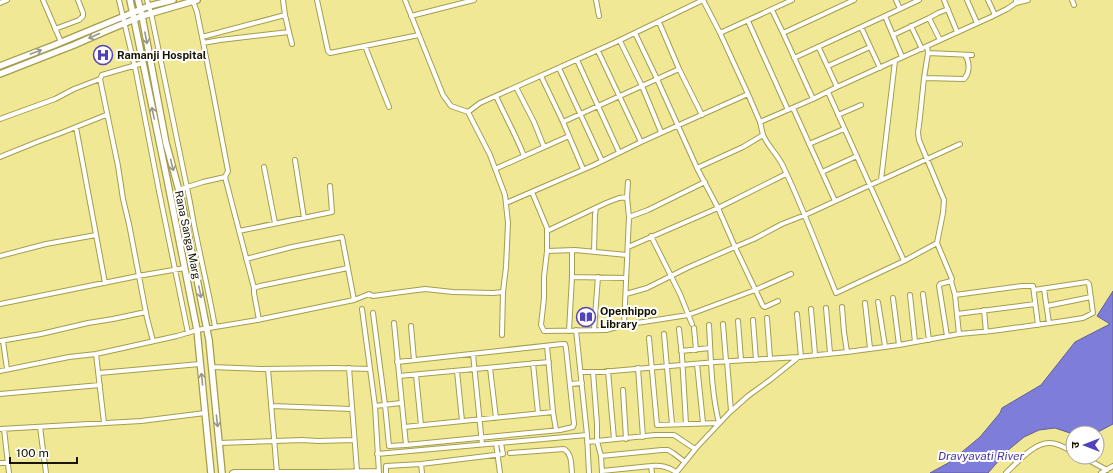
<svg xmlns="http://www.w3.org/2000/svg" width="1113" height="473" font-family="'Public Sans','Noto Sans Devanagari',sans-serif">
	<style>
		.water { fill: #7f7dda; stroke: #605e99 }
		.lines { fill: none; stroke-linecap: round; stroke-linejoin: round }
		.minor-casing { stroke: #a69d4c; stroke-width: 6 }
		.secondary-casing { stroke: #a69d4c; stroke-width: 8 }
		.minor { stroke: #fff; stroke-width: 4 }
		.secondary { stroke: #fff; stroke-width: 5.5 }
		.oneway { stroke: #97968c }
		.labels { text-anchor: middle; stroke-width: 4; stroke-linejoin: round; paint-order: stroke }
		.poi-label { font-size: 11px; font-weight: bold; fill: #181500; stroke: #fff; text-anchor: start }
		.street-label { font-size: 11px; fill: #181500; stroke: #fff }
		.water-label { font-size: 12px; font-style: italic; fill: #4535a2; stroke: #fff }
	</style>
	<rect width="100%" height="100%" fill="#f1e896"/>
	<!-- water -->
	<path class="water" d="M1113 291V424L1096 433 1073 434 1055 428 1039 430 1024 437 1007 451 988 473H930L950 462 980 437 1000 413 1002 408 1041 385 1075 342 1110 324 1097 316Z"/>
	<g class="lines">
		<!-- minor casing -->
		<g class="minor-casing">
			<path id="minor" d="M43 0 61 42
				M119 0 136 72 159 191 188 333
				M147 0 151 13 187 188C191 205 193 222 197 239 203 269 210 298 215 327
				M317 0 328 51 330 53 419 35
				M405 0 443 95 451 106 468 112 480 103 614 43 703 0
				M596 0 599 16
				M896 0 900 9
				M944 0 957 32
				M967 0 977 23
				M988 0 995 15
				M1072 0 1074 5
				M0 3 7 0
				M1016 3 1028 0
				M772 10 783 33 813 99
				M411 16 474 0
				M929 18 940 40
				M748 21 788 110
				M659 22 679 69 702 115
				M911 26 922 49
				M861 27 880 68
				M55 29 79 20 83 16V13L78 0
				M289 32 292 44
				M635 33 657 79 697 168
				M720 33 792 0
				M783 33 854 0
				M893 35 929 18 938 13 948 9
				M202 37 285 15 283 0
				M620 41 642 86 661 132
				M203 43 220 40 289 32 285 15
				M365 46 389 107
				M927 46 928 53 924 78 920 117 918 133 919 140 944 200 943 213 937 243 952 279 951 281 955 295 959 334
				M819 48 837 87
				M598 51 641 142
				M928 53 972 55
				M902 57 885 16 919 0
				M794 58 885 16
				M577 60 619 152
				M828 66 870 47
				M559 68 602 161
				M541 76 563 122 583 169
				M924 78 964 79C970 73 970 62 965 55
				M100 79 118 166 123 199 129 224 147 318 153 341
				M516 87 534 122 544 147
				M828 92 904 261
				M748 94 760 122
				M496 96C505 116 516 135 524 156
				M793 108 835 201
				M838 115 861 105
				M0 119 55 99 74 89 100 79 102 75 143 63
				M563 122 679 69
				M76 127 105 283
				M763 135C768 146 776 153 782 164 802 205 818 249 836 293L904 261 937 243
				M809 144 844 129
				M960 144 805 215 782 224 754 239 735 247 718 208 697 168 743 147 763 135 760 122 813 99 837 87 991 17 1007 9 1016 3V0
				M0 157 37 142 61 133 106 115
				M295 160 304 218
				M264 167 275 223
				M495 169 569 136
				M822 172 857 156
				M225 177 254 288
				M881 180 895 61
				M178 190 203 182 225 177 228 171 212 87 197 12 193 1
				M532 192 547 228V251L544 277V298L541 325 544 331 606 330 624 325 629 217 627 197 628 182
				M506 203 594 165 641 142 748 94 720 33 703 0
				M629 217 648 210 705 182
				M239 231 332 212 330 186
				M547 231 606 203 619 198 627 197
				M651 236 680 294 692 324
				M628 247 718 208 786 174
				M547 251 575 250 627 255
				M594 252 595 215 596 208
				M0 256 46 244 96 235
				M246 259 292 247 342 237 354 300
				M572 277 626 278
				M1044 289 1049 323
				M626 294 647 288 687 268 735 247 763 306 765 307 778 301
				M923 294 929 340
				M910 295 915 342
				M955 295 1022 286H1033L1038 325
				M893 298 899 345
				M878 302 885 346
				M865 303 870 348
				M0 304 138 276 185 268
				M1047 306 1091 297
				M842 307 844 332 847 352
				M826 308 830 353
				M362 309 375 406 379 473
				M811 309 815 354
				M984 310 986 332
				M373 313 385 405 389 446 406 445 394 323
				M797 314 801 357
				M957 314 1035 304
				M767 318 770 358
				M259 320 254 293V288L260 286 348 268
				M753 320 756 360
				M738 321 741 360
				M723 324 726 361
				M624 325 688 315 755 290 791 274
				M411 326 414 360
				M694 328 696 350
				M679 329 682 356 686 424
				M576 330 587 435 589 473
				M594 330 598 277
				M569 331 572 277V251
				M664 334 672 424
				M502 335 503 292
				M947 336 939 286 940 284 951 281
				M649 338 657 425 719 423C711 391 711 358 709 325
				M0 341 41 334 88 323 113 319 146 312
				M3 341 7 369
				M681 351 710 348
				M96 354 104 423
				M473 354 482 444
				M727 361 731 411
				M397 362 562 344H565L566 348 574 424 573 427 560 430 406 445
				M533 363 538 413
				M697 364 703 423
				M211 367 262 369 335 368 370 369
				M349 368 357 471
				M490 368 496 418
				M638 368 643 437
				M268 369 277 473
				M0 371 69 357 96 354 177 336 197 330 257 320 354 300 369 294 373 296 402 292 425 289 453 292 493 293 503 292 506 267 508 223 505 195 490 155 468 112
				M457 371 462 421
				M608 371 614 439
				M581 372H601L716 362 798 357 847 352 899 345 959 334 992 331 1064 321 1083 318 1093 313 1089 284 1087 282 1034 290
				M593 372 597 424V441L601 456 602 473
				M99 373 200 364
				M416 375 421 425
				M399 376 549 362
				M570 384 582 383
				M623 390 626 439
				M0 394 100 385
				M272 406 352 409
				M375 406 401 403
				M553 412 556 430
				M40 427 46 473
				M404 427 553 412 547 346
				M0 429 141 421 205 413
				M4 429 9 473
				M587 442 655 435H674L695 449
				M219 443 302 440 318 441 354 440
				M496 443 500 473
				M510 453 564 449C572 454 571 464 572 473
				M377 454 587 435
				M601 456 662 450H668L673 453 685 462
				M1083 457 1107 470
				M0 463H8
				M421 464 503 454 501 443
				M602 471 651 466
				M232 473 234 472H326L378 471
				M386 473V466L421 464 422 473
				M652 473 651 466C662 465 668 467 676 472
				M676 473 697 447 729 413 748 396 770 380 795 360 798 357
				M1006 473C1017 463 1034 442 1050 443 1058 443 1066 448 1073 452
				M1101 473 1113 466"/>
		</g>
		<!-- secondary casing -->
		<g class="secondary-casing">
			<path id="secondary" d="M130 0 167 179 197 330 211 473
				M138 0 142 16 166 143 181 198 209 340 222 473
				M0 66 52 46 149 6 173 0
				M0 74 28 63 74 45 106 31 142 16 197 0"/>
		</g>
		<!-- minor -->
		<use href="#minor" class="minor"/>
		<!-- secondary -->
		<use href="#secondary" class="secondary"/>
	</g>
	<!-- one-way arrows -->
	<defs><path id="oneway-shaft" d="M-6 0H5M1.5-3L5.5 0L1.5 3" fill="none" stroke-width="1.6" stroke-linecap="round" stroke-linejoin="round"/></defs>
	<g class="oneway">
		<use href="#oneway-shaft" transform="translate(94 36) rotate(156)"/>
		<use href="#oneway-shaft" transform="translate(146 38) rotate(79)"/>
		<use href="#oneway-shaft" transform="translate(36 52) rotate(-20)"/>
		<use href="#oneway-shaft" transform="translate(153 113) rotate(-102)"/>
		<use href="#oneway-shaft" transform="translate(172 165) rotate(76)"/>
		<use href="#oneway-shaft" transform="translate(200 292) rotate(79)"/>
		<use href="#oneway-shaft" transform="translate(202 379) rotate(-96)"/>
		<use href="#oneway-shaft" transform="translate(217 421) rotate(84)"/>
	</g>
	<!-- icons -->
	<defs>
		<g id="hospital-ring" transform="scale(1)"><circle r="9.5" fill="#fff" stroke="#5242b9" stroke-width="1.5"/><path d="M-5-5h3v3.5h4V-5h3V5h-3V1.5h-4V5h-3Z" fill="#5242b9"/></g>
		<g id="library-ring" transform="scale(1)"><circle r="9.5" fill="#fff" stroke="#5242b9" stroke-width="1.5"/><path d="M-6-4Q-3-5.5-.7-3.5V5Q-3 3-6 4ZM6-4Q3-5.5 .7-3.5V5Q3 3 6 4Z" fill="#5242b9"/></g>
	</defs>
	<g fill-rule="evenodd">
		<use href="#hospital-ring" x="103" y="55"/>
		<use href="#library-ring" x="586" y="317"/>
	</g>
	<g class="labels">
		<!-- poi labels -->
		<g class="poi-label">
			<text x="117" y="59">Ramanji Hospital</text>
			<text x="600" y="315">Openhippo<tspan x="600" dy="13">Library</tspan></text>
		</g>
		<!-- street labels -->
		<g class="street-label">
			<text transform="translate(188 235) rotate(78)" y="4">Rana Sanga Marg</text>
		</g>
		<!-- water labels -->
		<g class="water-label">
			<text x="981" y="460">Dravyavati River</text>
		</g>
	</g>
	<!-- north arrow -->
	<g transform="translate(1085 445) rotate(270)"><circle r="19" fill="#ffffff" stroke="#a3a199"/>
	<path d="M0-3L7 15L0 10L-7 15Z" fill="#5242b9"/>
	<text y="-6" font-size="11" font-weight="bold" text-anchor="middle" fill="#181500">उ</text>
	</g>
	<!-- scale -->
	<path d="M10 457v6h67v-6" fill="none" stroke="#181500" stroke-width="2"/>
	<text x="16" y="457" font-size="12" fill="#181500" stroke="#ffffff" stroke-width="3" paint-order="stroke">100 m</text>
</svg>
